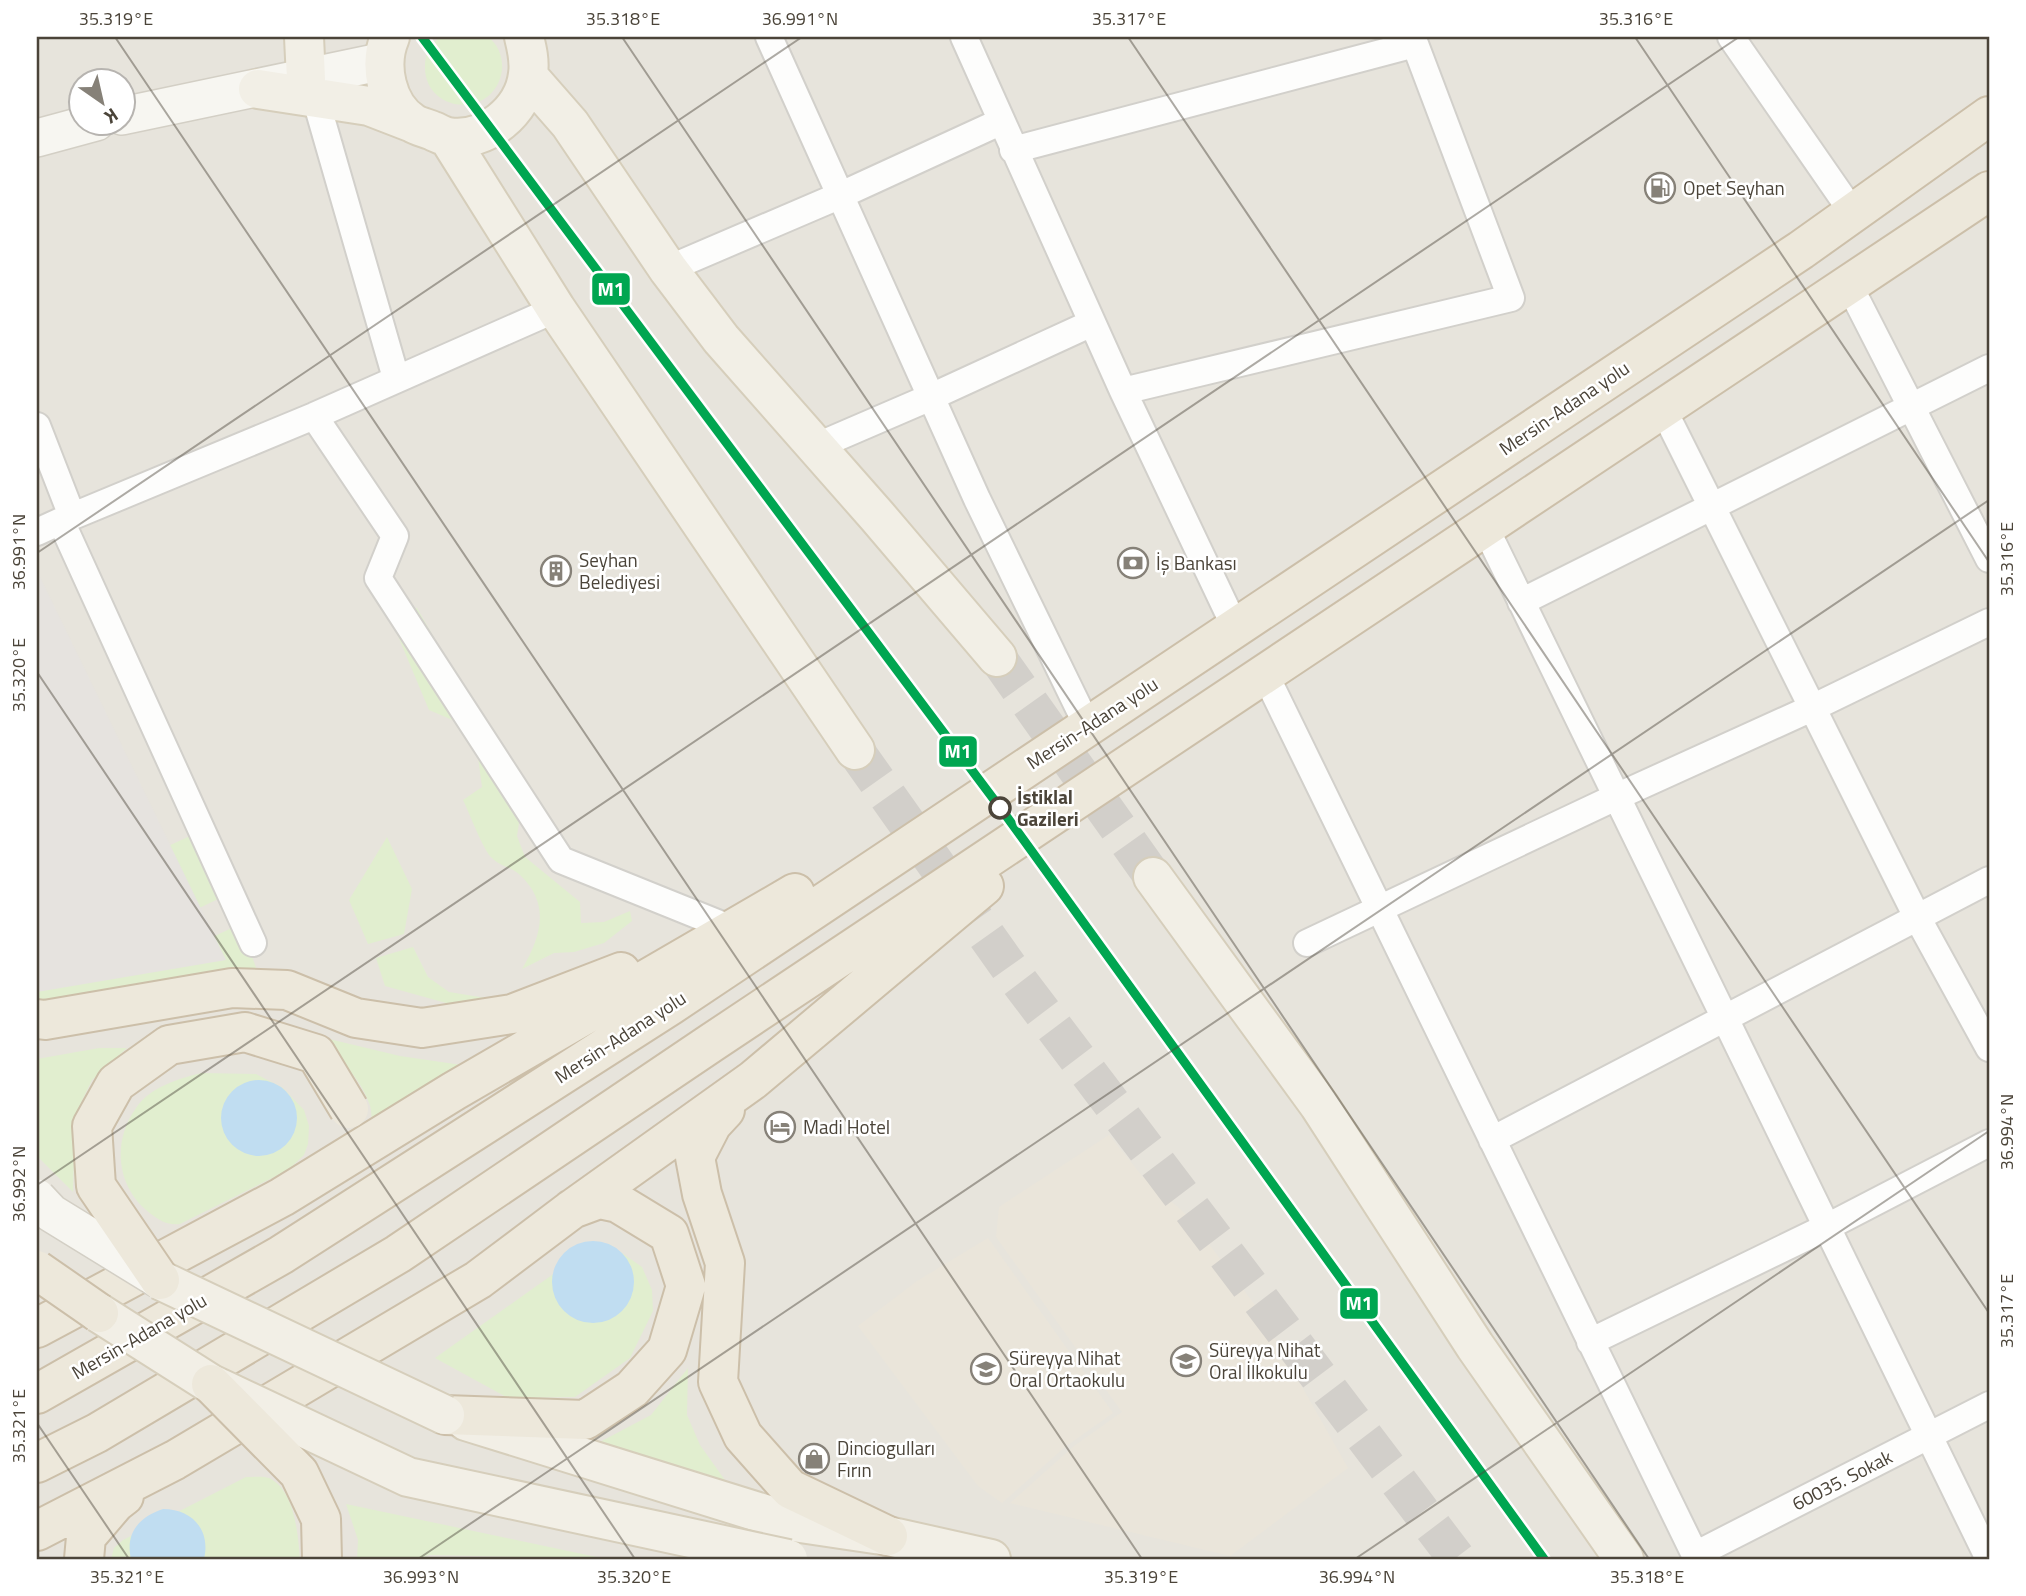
<svg xmlns="http://www.w3.org/2000/svg" width="2026" height="1596" font-family="'Titillium Web',sans-serif">
	<style>
		.residential { fill: #e7e4dc; fill-rule: evenodd }
		.education { fill: #eae5da }
		.green { fill: #e1eecf }
		.parking { fill: #e6e3df }
		.water { fill: #c0ddf1 }
		.lines { fill: none; stroke-linecap: round; stroke-linejoin: round }
		.primary-tunnel { stroke: #d2cfca; stroke-width: 38; stroke-dasharray: 38 19; stroke-linecap: butt }
		.street-casing { stroke: #d2d0cb; stroke-width: 30 }
		.secondary-casing { stroke: #d3cfc5; stroke-width: 40 }
		.primary-casing { stroke: #d6cebb; stroke-width: 42 }
		.highway-casing { stroke: #ccbfa9; stroke-width: 42 }
		.street { stroke: #fdfdfc; stroke-width: 26 }
		.secondary { stroke: #f7f6f1; stroke-width: 37 }
		.primary { stroke: #f2efe6; stroke-width: 38 }
		.highway { stroke: #ede8db; stroke-width: 38 }
		.secondary-bridge-casing { stroke: #d3cfc5; stroke-width: 40; stroke-linecap: butt }
		.primary-bridge-casing { stroke: #d6cebb; stroke-width: 42; stroke-linecap: butt }
		.highway-bridge-casing { stroke: #ccbfa9; stroke-width: 42; stroke-linecap: butt }
		.secondary-bridge { stroke: #f7f6f1; stroke-width: 37 }
		.primary-bridge { stroke: #f2efe6; stroke-width: 38 }
		.highway-bridge { stroke: #ede8db; stroke-width: 38 }
		.metro-1-casing { stroke: #fff; stroke-width: 14 }
		.metro-1 { stroke: #00a651; stroke-width: 9 }
		.ticks { fill: none; stroke: #4b4439; stroke-width: 2; stroke-opacity: 0.45 }
		.stop-dot { fill: #fff; stroke: #4b4439; stroke-width: 3.5 }
		.labels { text-anchor: middle; stroke-width: 5; stroke-linejoin: round; paint-order: stroke }
		.poi-label { font-size: 19px; fill: #4b4439; stroke: #fff; text-anchor: start }
		.street-label { font-size: 19px; fill: #4b4439; stroke: #fff }
		.stop-label { font-size: 19px; font-weight: bold; fill: #4b4439; stroke: #fff; text-anchor: start }
		.line-badge { stroke: #fff; stroke-width: 2.5 }
		.badge-label { font-size: 19px; text-anchor: middle; font-weight: bold; fill: #fff }
		.neatline { fill: none; stroke: #4b4439; stroke-width: 2.5 }
		.ticks-label { font-size: 18px; text-anchor: middle; fill: #4b4439 }
	</style>
	<rect width="100%" height="100%" fill="#f4f2ee"/>
	<!-- residential -->
	<path class="residential" d="M37 37H1989V1559H37ZM80 80H122V122H80Z"/>
	<!-- education -->
	<path class="education" d="M1109 1135 1143 1177 1187 1215 1258 1309 1348 1468 1230 1556 1010 1503 1074 1446 1122 1412 996 1237 999 1207Z
		M988 1238 1113 1413 1065 1447 1002 1503 978 1486 858 1326 917 1281Z"/>
	<!-- green -->
	<path class="green" d="M440 37H488C498 44 503 57 502 70 495 120 423 114 425 65 425 54 431 44 440 37Z
		M385 605 417 608 478 714 521 810 517 836 525 857 580 902 581 923 604 922 630 911 632 921 604 943 574 952 554 953 522 969C541 937 551 904 520 875 512 867 499 866 492 858 483 850 469 812 463 800L482 787 477 750 464 725 429 710Z
		M205 829 235 891 193 911 164 848Z
		M387 837 412 889 404 934 368 944 349 900Z
		M240 924 258 973 37 1006V966L196 945Z
		M413 947 428 977 449 992 492 999 457 1006 385 986 376 958Z
		M304 1033 400 1056 482 1068 371 1137C371 1126 373 1112 369 1103 358 1072 331 1050 304 1033Z
		M99 1048H127L92 1080 75 1115 73 1192 37 1156V1059Z
		M201 1073 256 1074 283 1088 304 1110 309 1126 308 1144 304 1155 288 1170 180 1224C167 1225 162 1222 151 1214 117 1189 111 1143 136 1108 150 1087 178 1079 201 1073Z
		M609 1244 642 1267 652 1290 653 1311 630 1358 575 1397 508 1398 435 1358 583 1253Z
		M688 1368 687 1415 700 1445 732 1490 596 1444 651 1415Z
		M246 1477C253 1477 263 1476 269 1478 295 1490 298 1535 300 1559H111L114 1548 123 1540Z
		M346 1504 606 1559 429 1555 419 1559H357L358 1540Z"/>
	<!-- parking -->
	<path class="parking" d="M37 571 226 960 37 992Z"/>
	<!-- water -->
	<path class="water" d="M221 1118a38 38 0 1 1 76 0a38 38 0 1 1-76 0Z
		M552 1282a41 41 0 1 1 82 0a41 41 0 1 1-82 0Z
		M163 1509C192 1509 211 1530 204 1559H131C125 1533 139 1517 163 1509Z"/>
	<g class="lines">
		<!-- primary-tunnel -->
		<path class="primary-tunnel" d="M997 657 1153 877
			M855 750 1015 976 1457 1559"/>
		<!-- street casing -->
		<g class="street-casing">
			<path id="street" d="M769 37 977 499 1088 727
				M964 37 1123 391 1236 629
				M1731 37 1853 213
				M315 97 396 378
				M1013 150 1415 44 1511 298 1123 391
				M668 269 841 195 1000 122
				M1849 285 1989 559
				M1663 409 1917 917 1989 1048
				M314 416 395 536 378 578 561 860 722 925
				M37 426 72 516
				M815 447 931 397 1092 323
				M1485 527 1989 1559
				M37 532 61 521
				M1521 602 1989 368
				M1265 674 1697 1559
				M253 943 61 521 314 416 556 309
				M1307 943 1616 797 1812 708 1989 622
				M1492 1140 1989 880
				M1590 1342 1827 1227 1989 1143
				M1695 1555 1989 1405"/>
		</g>
		<!-- secondary casing -->
		<g class="secondary-casing">
			<path id="secondary" d="M122 116 384 61
				M37 138 96 122"/>
		</g>
		<!-- primary casing -->
		<g class="primary-casing">
			<path id="primary" d="M304 37 306 79
				M390 37C378 65 386 106 413 123 419 127 427 128 433 131 438 133 443 136 448 137 486 143 524 110 528 74 530 61 527 49 524 37
				M528 76 570 124 668 269 721 339 877 516 997 657
				M258 89 369 106 413 123
				M448 137 556 309 855 750
				M1153 877 1319 1105 1475 1346 1624 1559
				M466 1421 787 1521 888 1536 991 1559"/>
		</g>
		<!-- highway casing -->
		<g class="highway-casing">
			<path id="highway" d="M37 1019 45 1020 232 988 287 990 356 1018 422 1028 512 1014 621 972
				M725 1110 712 1124 695 1157 702 1194 725 1263 718 1382 743 1436 790 1489 888 1536
				M37 1328 282 1197 454 1091 795 893
				M37 1394 281 1255 671 1005 1801 250 1989 116
				M445 1415 585 1420 632 1389 667 1350 686 1286 669 1234 618 1203 599 1199 572 1209
				M37 1463 97 1433 398 1254 711 1043 1989 191
				M37 1531 175 1460 478 1280 571 1210 753 1080 984 886
				M84 1559 86 1537 115 1503 124 1496"/>
		</g>
		<!-- street -->
		<use href="#street" class="street"/>
		<!-- secondary -->
		<use href="#secondary" class="secondary"/>
		<!-- primary -->
		<use href="#primary" class="primary"/>
		<!-- highway -->
		<use href="#highway" class="highway"/>
		<!-- secondary-bridge casing -->
		<g class="secondary-bridge-casing">
			<path id="secondary-bridge" d="M37 1198 51 1213 160 1280"/>
		</g>
		<!-- primary-bridge casing -->
		<g class="primary-bridge-casing">
			<path id="primary-bridge" d="M160 1280 445 1415
				M99 1313 211 1384 408 1477 788 1559"/>
		</g>
		<!-- highway-bridge casing -->
		<g class="highway-bridge-casing">
			<path id="highway-bridge" d="M37 1270 99 1313
				M160 1280 96 1186 92 1126 116 1083 169 1045 245 1032 316 1054 349 1109
				M211 1384 299 1473 321 1519 322 1559"/>
		</g>
		<!-- secondary-bridge -->
		<use href="#secondary-bridge" class="secondary-bridge"/>
		<!-- primary-bridge -->
		<use href="#primary-bridge" class="primary-bridge"/>
		<!-- highway-bridge -->
		<use href="#highway-bridge" class="highway-bridge"/>
		<!-- metro-1 casing -->
		<g class="metro-1-casing">
			<path id="metro-1" d="M422 37 1007 817 1544 1559"/>
		</g>
		<!-- metro-1 -->
		<use href="#metro-1" class="metro-1"/>
	</g>
	<!-- ticks -->
	<path class="ticks" d="M115 37 1142 1559M622 37 1649 1559M1128 37 1989 1313M1635 37 1989 562M37 553 802 37M37 672 635 1559M37 1185 1739 37M37 1423 129 1559M418 1559 1989 500M1355 1559 1989 1131"/>
	<!-- icons -->
	<defs>
		<g id="fuel-ring" transform="scale(1.575)"><circle r="9.5" fill="#fff" stroke="#868178" stroke-width="1.5"/><path d="M-5.5-6h7V0h2V4h1.3V-2.5L3-4.5l.8-.8L6-3V5H2.5V1h-1V6h-7ZM-4.2-4.7v3.2H.2V-4.7Z" fill="#868178"/></g>
		<g id="bank-ring" transform="scale(1.575)"><circle r="9.5" fill="#fff" stroke="#868178" stroke-width="1.5"/><path d="M-6-4H6V4H-6ZM0-2.3a2.3 2.3 0 1 0 0 4.6a2.3 2.3 0 1 0 0-4.6Z" fill="#868178"/></g>
		<g id="building-ring" transform="scale(1.575)"><circle r="9.5" fill="#fff" stroke="#868178" stroke-width="1.5"/><path d="M-4-6H4V6H1V3H-1V6H-4ZM-2.5-4.3h1.7v1.8h-1.7ZM.8-4.3h1.7v1.8H.8ZM-2.5-1h1.7V.8h-1.7ZM.8-1h1.7V.8H.8Z" fill="#868178"/></g>
		<g id="hotel-ring" transform="scale(1.575)"><circle r="9.5" fill="#fff" stroke="#868178" stroke-width="1.5"/><path d="M-6-4.5h1.5V1H6V5H4.5V3h-9V5H-6ZM-4 0a1.8 1.8 0 1 1 3.6 0ZM.5 0V-2.5h3Q6-2.5 6 0Z" fill="#868178"/></g>
		<g id="school-ring" transform="scale(1.575)"><circle r="9.5" fill="#fff" stroke="#868178" stroke-width="1.5"/><path d="M0-5L7-2L0 1L-7-2ZM-4 1L0 2.5L4 1V4Q0 6-4 4Z" fill="#868178"/></g>
		<g id="shop-ring" transform="scale(1.575)"><circle r="9.5" fill="#fff" stroke="#868178" stroke-width="1.5"/><path d="M-5-2.5h2.3a2.7 3.5 0 0 1 5.4 0H5L5.5 6h-11ZM-1.5-2.5h3a1.5 2.3 0 0 0-3 0Z" fill="#868178"/></g>
	</defs>
	<g fill-rule="evenodd">
		<use href="#fuel-ring" x="1660" y="188"/>
		<use href="#bank-ring" x="1133" y="563"/>
		<use href="#building-ring" x="556" y="571"/>
		<use href="#hotel-ring" x="780" y="1127"/>
		<use href="#school-ring" x="1186" y="1361"/>
		<use href="#school-ring" x="986" y="1369"/>
		<use href="#shop-ring" x="814" y="1459"/>
	</g>
	<!-- markers -->
	<circle class="stop-dot" cx="1000" cy="808" r="10"/>
	<g class="labels">
		<!-- poi labels -->
		<g class="poi-label">
			<text x="1683" y="195">Opet Seyhan</text>
			<text x="579" y="567">Seyhan<tspan x="579" dy="22">Belediyesi</tspan></text>
			<text x="1156" y="570">İş Bankası</text>
			<text x="803" y="1134">Madi Hotel</text>
			<text x="1209" y="1357">Süreyya Nihat<tspan x="1209" dy="22">Oral İlkokulu</tspan></text>
			<text x="1009" y="1365">Süreyya Nihat<tspan x="1009" dy="22">Oral Ortaokulu</tspan></text>
			<text x="837" y="1455">Dinciogulları<tspan x="837" dy="22">Fırın</tspan></text>
		</g>
		<!-- street labels -->
		<g class="street-label">
			<text transform="translate(1564 408) rotate(-34)" y="7">Mersin-Adana yolu</text>
			<text transform="translate(1092 723) rotate(-33)" y="7">Mersin-Adana yolu</text>
			<text transform="translate(620 1037) rotate(-33)" y="7">Mersin-Adana yolu</text>
			<text transform="translate(139 1336) rotate(-30)" y="7">Mersin-Adana yolu</text>
			<text transform="translate(1842 1480) rotate(-27)" y="7">60035. Sokak</text>
		</g>
		<!-- stop labels -->
		<g class="stop-label">
			<text x="1017" y="804">İstiklal<tspan x="1017" dy="22">Gazileri</tspan></text>
		</g>
	</g>
	<g class="line-badge">
		<rect x="591" y="272" width="40" height="34" rx="7" fill="#00a651"/>
		<rect x="938" y="735" width="40" height="33" rx="7" fill="#00a651"/>
		<rect x="1339" y="1287" width="40" height="33" rx="7" fill="#00a651"/>
	</g>
	<g class="badge-label">
		<text x="611" y="296">M1</text>
		<text x="958" y="758">M1</text>
		<text x="1359" y="1310">M1</text>
	</g>
	<!-- border -->
	<rect width="2026" height="1596" fill="none" stroke="#ffffff" stroke-width="77"/>
	<!-- north arrow -->
	<g transform="translate(102 102) rotate(146)"><circle r="33" fill="#ffffff" stroke="#b7b4b0" stroke-width="2"/>
	<path d="M0-5L12 26L0 18L-12 26Z" fill="#868178"/>
	<text y="-10" font-size="19" font-weight="bold" text-anchor="middle" fill="#4b4439">K</text>
	</g>
	<rect x="38" y="38" width="1950" height="1520" class="neatline"/>
	<g class="ticks-label">
		<text x="116" y="25">35.319°E</text>
		<text x="623" y="25">35.318°E</text>
		<text x="800" y="25">36.991°N</text>
		<text x="1129" y="25">35.317°E</text>
		<text x="1636" y="25">35.316°E</text>
		<text transform="translate(19 552) rotate(-90)" y="6">36.991°N</text>
		<text transform="translate(2007 559) rotate(-90)" y="6">35.316°E</text>
		<text transform="translate(19 675) rotate(-90)" y="6">35.320°E</text>
		<text transform="translate(2007 1132) rotate(-90)" y="6">36.994°N</text>
		<text transform="translate(19 1184) rotate(-90)" y="6">36.992°N</text>
		<text transform="translate(2007 1311) rotate(-90)" y="6">35.317°E</text>
		<text transform="translate(19 1426) rotate(-90)" y="6">35.321°E</text>
		<text x="127" y="1583">35.321°E</text>
		<text x="421" y="1583">36.993°N</text>
		<text x="634" y="1583">35.320°E</text>
		<text x="1141" y="1583">35.319°E</text>
		<text x="1357" y="1583">36.994°N</text>
		<text x="1647" y="1583">35.318°E</text>
	</g>
</svg>
